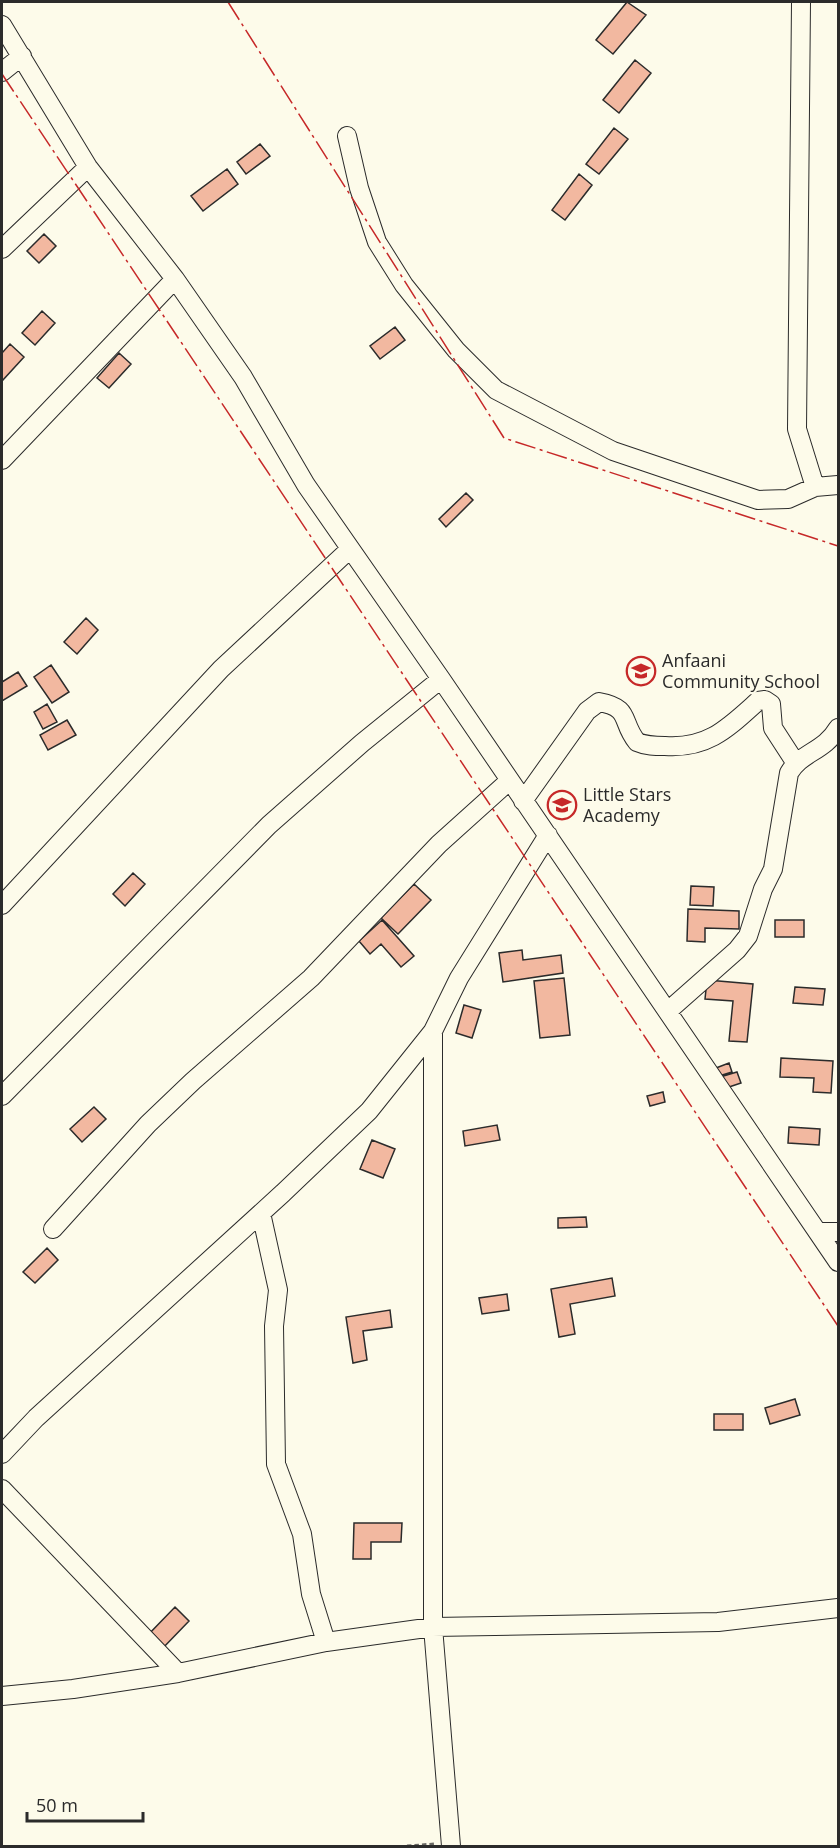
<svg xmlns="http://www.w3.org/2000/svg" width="840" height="1848" font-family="'Open Sans',sans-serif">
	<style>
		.building { fill: #f2b8a0; stroke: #2b2b2b; stroke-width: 1.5 }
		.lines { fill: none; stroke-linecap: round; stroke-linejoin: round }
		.minor-casing { stroke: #2b2b2b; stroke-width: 20 }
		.path { stroke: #6a6964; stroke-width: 3; stroke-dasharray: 4.5 3; stroke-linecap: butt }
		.minor { stroke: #fdfbea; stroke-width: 18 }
		.power { stroke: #c62828; stroke-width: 1.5; stroke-dasharray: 21 4.5 3 4.5; stroke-linecap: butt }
		.labels { text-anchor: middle; stroke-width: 4.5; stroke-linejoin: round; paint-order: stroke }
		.poi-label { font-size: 18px; fill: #2b2b2b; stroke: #fdfbea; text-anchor: start }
	</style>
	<rect width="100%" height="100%" fill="#fdfbea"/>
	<!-- building -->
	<path class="building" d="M627 2 646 15 613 54 596 40Z
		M635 60 651 73 619 113 603 100Z
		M614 128 628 139 599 174 586 164Z
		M260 144 270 156 246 174 237 162Z
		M227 169 238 184 203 211 191 196Z
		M579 174 592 185 565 220 552 210Z
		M44 234 56 246 39 263 27 251Z
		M42 311 55 323 35 345 22 333Z
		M395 327 405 340 380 359 370 346Z
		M10 344 24 357 2 381V353Z
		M119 353 131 364 109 388 97 378Z
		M466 493 473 500 446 527 439 519Z
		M86 618 98 630 77 654 64 642Z
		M51 665 69 692 52 703 34 677Z
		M18 672 27 686 2 701V682Z
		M47 704 57 722 43 729 34 712Z
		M67 720 76 735 48 750 40 735Z
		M133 873 145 884 125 906 113 894Z
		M414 884 431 900 398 934 381 918Z
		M691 886 714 887 713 906 690 905Z
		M688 909 739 911V929L705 928V942L687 941Z
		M382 920 414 956 401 967 381 944 370 954 359 941Z
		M775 920H804V937H775Z
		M522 950 523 960 561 955 563 973 503 982 499 953Z
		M564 978 570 1035 540 1038 534 981Z
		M707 980 753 984 747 1042 729 1041 733 1001 705 999Z
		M795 987 825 989 823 1005 793 1003Z
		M464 1005 481 1010 472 1038 456 1033Z
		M781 1058 833 1061 831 1093 813 1092 814 1078 780 1077Z
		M729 1063 732 1072 719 1076 716 1068Z
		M737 1072 741 1083 723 1089 720 1077Z
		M663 1092 665 1102 650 1106 647 1096Z
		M94 1107 106 1119 82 1142 70 1129Z
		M497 1125 500 1140 465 1146 463 1131Z
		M789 1127 820 1129 819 1145 788 1143Z
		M372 1140 395 1149 383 1178 360 1169Z
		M586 1217 587 1227 558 1228V1218Z
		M47 1248 58 1260 35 1283 23 1272Z
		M612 1278 615 1296 570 1304 575 1334 559 1337 551 1289Z
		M507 1294 509 1310 482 1314 479 1298Z
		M390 1310 392 1327 363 1331 367 1360 353 1363 346 1317Z
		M795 1399 800 1415 770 1424 765 1408Z
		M714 1414H743V1430H714Z
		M354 1523H402L401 1542H371V1559H353Z
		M175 1607 189 1621 161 1650 146 1637Z"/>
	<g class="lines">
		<!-- minor casing -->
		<g class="minor-casing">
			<path id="minor" d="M801 2 797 429 815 487 838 485
				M2 25 88 167 175 279 243 377 306 485 441 679 838 1262
				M2 72 22 56
				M347 136 359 188 377 242 404 285 456 350 496 390 613 451 758 500 788 499 815 487
				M2 249 88 167
				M2 460 175 279
				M523 801 587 711 599 702C632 708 620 721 637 742 646 746 655 746 665 746 708 749 728 728 758 701L765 700 771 704 773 728 795 762
				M2 905 221 669 350 549
				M668 1011 737 950 748 936 763 889 773 869 789 773C801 752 824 752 838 728
				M433 1031V1627L451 1846
				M2 1096 269 825 362 743 441 679
				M261 1213 278 1290 274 1326 276 1464 302 1534 311 1594 326 1642
				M53 1229 148 1124 193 1081 311 978 439 844 509 781
				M820 1232H838
				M2 1454 36 1418 283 1193 369 1111 433 1031 459 978 548 835
				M2 1489 178 1673
				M2 1696 73 1689 178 1673 326 1642 433 1627 718 1622 838 1608"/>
		</g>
		<!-- path -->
		<path class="path" d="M407 1846 435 1844"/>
		<!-- minor -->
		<use href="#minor" class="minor"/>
		<!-- power -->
		<path class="power" d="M228 2 504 438 838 546
			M2 74 838 1326"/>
	</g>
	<!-- icons -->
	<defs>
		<g id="school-ring" transform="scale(1.5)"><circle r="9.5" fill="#fdfbea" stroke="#c62828" stroke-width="1.5"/><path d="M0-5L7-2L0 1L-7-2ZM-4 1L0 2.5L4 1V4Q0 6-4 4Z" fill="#c62828"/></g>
	</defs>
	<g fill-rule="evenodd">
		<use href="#school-ring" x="641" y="671"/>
		<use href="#school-ring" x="562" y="805"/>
	</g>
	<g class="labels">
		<!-- poi labels -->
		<g class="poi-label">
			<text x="662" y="667">Anfaani<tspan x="662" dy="21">Community School</tspan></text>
			<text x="583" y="801">Little Stars<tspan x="583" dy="21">Academy</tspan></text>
		</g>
	</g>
	<!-- border -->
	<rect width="840" height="1848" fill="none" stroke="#2b2b2b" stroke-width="6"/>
	<!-- scale -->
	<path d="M27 1812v9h116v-9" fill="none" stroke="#2b2b2b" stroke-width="3"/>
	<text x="36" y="1812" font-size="18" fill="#2b2b2b" stroke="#fdfbea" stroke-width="4.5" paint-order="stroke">50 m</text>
</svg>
